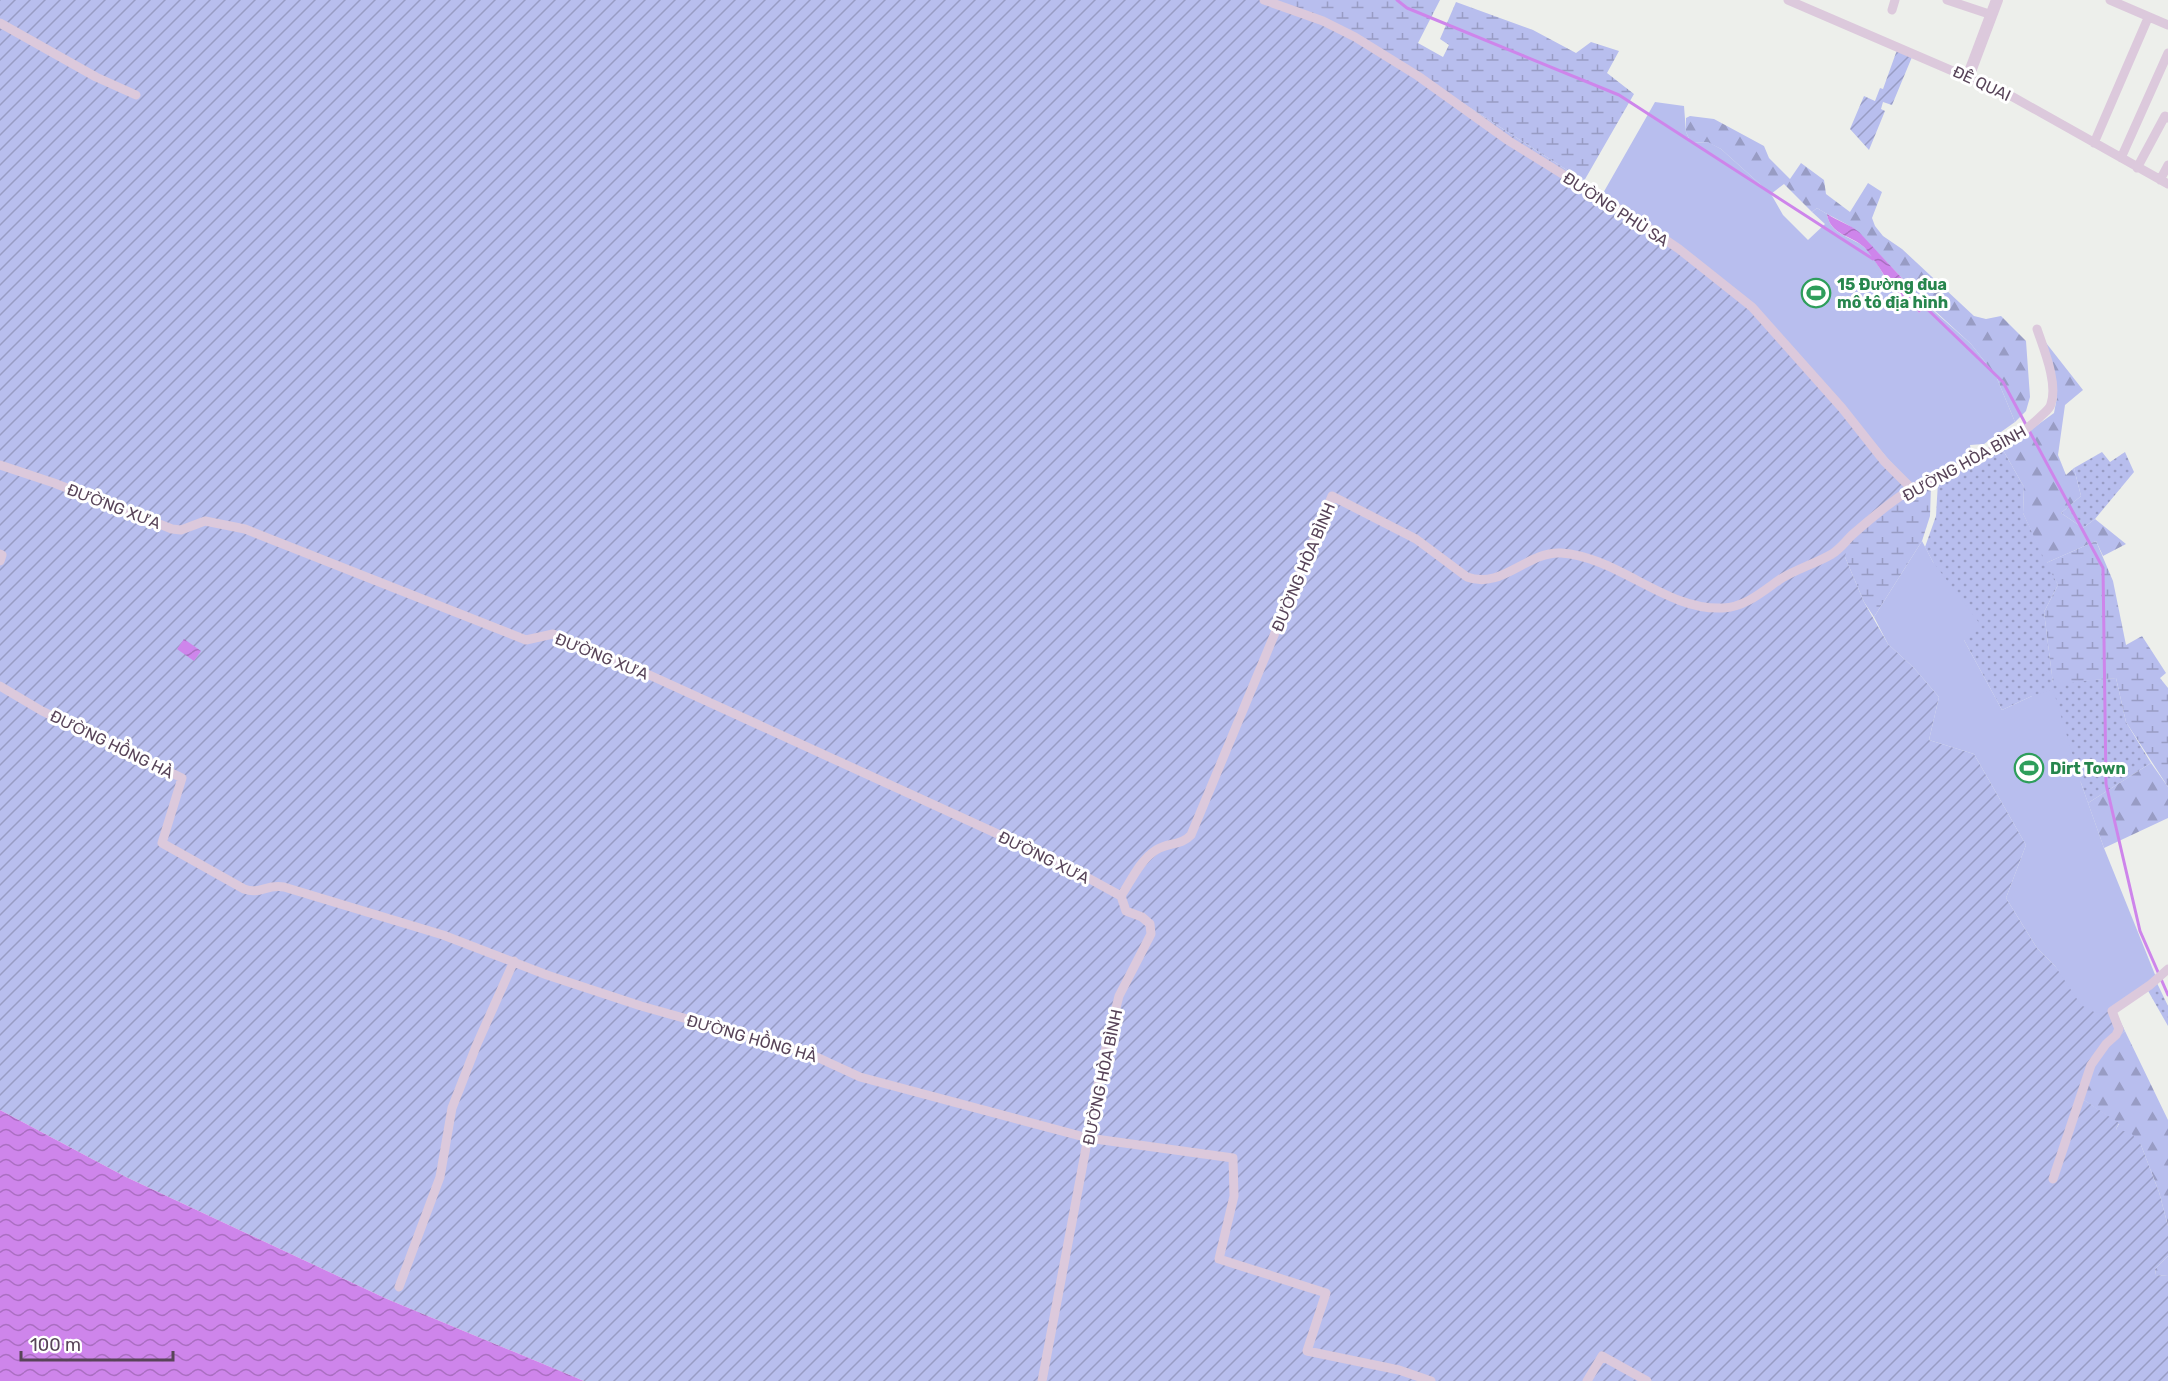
<svg xmlns="http://www.w3.org/2000/svg" width="2168" height="1381" font-family="Rubik,sans-serif">
	<style>
		.grass { fill: url(#grass-dots) }
		.forest { fill: url(#forest-firs) }
		.wetland { fill: url(#wetland-marsh) }
		.garden { fill: url(#garden-furrows) }
		.pitch { fill: #b8beee }
		.water { fill: url(#water-waves) }
		.lines { fill: none; stroke-linecap: round; stroke-linejoin: round }
		.stream { stroke: #ce85eb; stroke-width: 3 }
		.minor { stroke: #dcc9dc; stroke-width: 9 }
		.tertiary { stroke: #dcc9dc; stroke-width: 12 }
		.labels { text-anchor: middle; stroke-width: 6; stroke-linejoin: round; paint-order: stroke }
		.street-label { font-size: 16px; fill: #584459; stroke: #fff }
		.leisure-label { font-size: 16px; font-weight: bold; fill: #27864d; stroke: #fff; text-anchor: start }
	</style>
	<defs>
		<pattern id="grass-dots" width="8" height="8" patternUnits="userSpaceOnUse" patternTransform="scale(1.5)"><rect width="8" height="8" fill="#b8beee"/><path d="M2 2h.1M6 6h.1" fill="none" stroke="#989cc4" stroke-width="1.8" stroke-linecap="round"/></pattern>
		<pattern id="forest-firs" width="22" height="20" patternUnits="userSpaceOnUse" patternTransform="scale(1.5)"><rect width="22" height="20" fill="#b8beee"/><path d="M5 1l3.5 6h-7zM16 11l3.5 6h-7z" fill="#989cc4"/></pattern>
		<pattern id="wetland-marsh" width="20" height="14" patternUnits="userSpaceOnUse" patternTransform="scale(1.5)"><rect width="20" height="14" fill="#b8beee"/><path d="M1 5h8M5 5V1M11 12h8M15 12V8" fill="none" stroke="#989cc4"/></pattern>
		<pattern id="garden-furrows" width="10" height="10" patternUnits="userSpaceOnUse" patternTransform="scale(1.5)"><rect width="10" height="10" fill="#b8beee"/><path d="M-1 1l2-2M0 10L10 0M9 11l2-2" fill="none" stroke="#989cc4"/></pattern>
		<pattern id="water-waves" width="16" height="10" patternUnits="userSpaceOnUse" patternTransform="scale(1.5)"><rect width="16" height="10" fill="#ce85eb"/><path d="M0 5q4-4 8 0t8 0" fill="none" stroke="#aa6ec1"/></pattern>
	</defs>
	<rect width="100%" height="100%" fill="#edefeb"/>
	<!-- grass -->
	<path class="grass" d="M2003 450 2024 487 2023 513 2058 585 2044 612 2053 683 2116 678 2126 722 2151 763 2088 803 2081 783 2032 696 2002 710 1964 640 1933 562 1925 547 1936 516 1938 482Z
		M2102 452 2110 462 2125 452 2134 472 2095 519 2083 528 2061 513 2081 496 2074 468Z
		M2157 983 2168 1006V1026L2147 989Z"/>
	<!-- forest -->
	<path class="forest" d="M1690 116 1714 119 1764 146 1769 158 1790 179 1801 163 1824 180 1826 194 1850 212 1868 183 1882 192 1872 218 1875 226 1883 236 1902 249 1974 316 1986 319 2001 316 2026 341 2030 397 2026 411 2015 422 1996 376 1971 344 1922 299 1858 232C1846 222 1831 217 1817 208L1812 212 1784 184 1771 194 1721 149 1707 142 1691 143 1686 132V118Z
		M2043 339 2083 390 2065 405 2058 455 2066 475 2074 468 2081 496 2061 513 2083 528 2095 519 2126 544 2103 556 2096 541 2046 563 2023 513 2024 487 2003 450 2054 413 2057 397Z
		M2151 763 2168 787V818L2104 848 2088 803Z
		M2125 1031 2168 1120V1226L2159 1192 2141 1145 2116 1129 2119 1124 2081 1098C2091 1071 2102 1049 2125 1031Z
		M2168 1256V1276L2156 1275 2155 1269Z"/>
	<!-- wetland -->
	<path class="wetland" d="M1273 0H1440L1418 43 1443 57 1449 45 1440 39 1456 2 1533 30 1576 53 1591 42 1619 51 1607 73 1634 94 1584 181 1354 33Z
		M1931 485 1930 516 1922 541 1874 617 1864 602 1845 557 1844 550 1848 543 1880 515 1911 493Z
		M2096 541 2113 581 2126 645 2142 636 2166 673 2160 678 2168 688V787L2126 722 2116 678 2053 684 2044 612 2058 585 2046 563Z"/>
	<!-- garden -->
	<path class="garden" d="M0 0H1273L1354 33 1584 181 1751 303 1903 476 1913 483 1919 490 1911 493 1880 515 1848 543 1845 557 1864 602 1888 644 1914 668 1939 697 1929 740 1974 754 2026 845 2006 898 2037 948 2055 966 2068 983 2114 1008 2125 1031C2102 1049 2091 1071 2081 1098L2119 1123 2116 1129 2131 1133 2141 1145 2159 1192 2168 1226V1256L2155 1269 2156 1275 2168 1276V1381H584L387 1299 126 1177 0 1110Z
		M1897 50 1912 57 1892 105 1883 102 1881 109 1885 111 1869 150 1850 129 1864 96 1875 101 1880 88 1883 89Z"/>
	<!-- pitch -->
	<path class="pitch" d="M1655 102 1684 106 1686 132 1691 143 1708 142 1721 149 1771 194 1783 215 1808 240 1825 224 1812 212 1817 208 1827 214C1830 235 1851 236 1864 247 1875 257 1891 287 1896 300L1912 304 1919 313 1927 305 1971 344 1996 376 2015 422 1984 444 1970 445 1972 457 1913 483 1903 476 1763 315 1602 195Z
		M1922 541 1933 562 1980 624 1964 640 2002 710 2032 696 2053 689 2081 783 2104 848 2156 977 2133 996 2107 1012 2096 1013 2081 1005 2055 966 2037 948 2006 898 2026 845 1974 754 1929 740 1939 697 1914 668 1888 644 1874 617Z"/>
	<!-- water -->
	<path class="water" d="M1827 214C1838 221 1849 224 1859 232L1927 305 1919 313 1912 304 1903 307C1896 301 1895 295 1891 287 1888 280 1870 253 1864 247 1851 235 1830 235 1827 214Z
		M184 639 201 651 194 661 177 649Z
		M0 1110 126 1177 387 1299 584 1381H0Z"/>
	<g class="lines">
		<!-- stream -->
		<path class="stream" d="M1397 0 1407 8 1619 95 1873 259
			M1922 304 2003 382 2103 568 2106 784 2140 931 2168 995"/>
		<!-- minor -->
		<path class="minor" d="M1264 0 1323 21 1355 37 1418 76 1509 141 1635 219 1679 249 1752 307 1842 408 1884 461 1912 489
			M1788 0 2013 97 2168 184
			M1947 0 1992 15
			M2110 0 2168 25
			M1892 10 1895 0
			M0 23 96 77 136 95
			M2094 143 2148 18
			M2121 158 2168 53
			M2137 168 2165 116 2168 118
			M2160 180 2168 165
			M0 465 54 483 172 529 181 530 205 521 245 529 526 640 553 634 645 673 1057 861 1121 896
			M0 554 2 555 0 561
			M0 686 42 711 182 778 162 843 244 889C261 895 265 884 284 887L443 935 547 975 641 1006 808 1053 860 1077 1088 1138 1233 1158 1234 1196 1219 1259 1326 1293 1307 1351 1399 1370 1431 1381
			M2053 1179 2091 1065 2106 1044 2116 1035 2119 1029 2112 1011 2150 985 2168 969
			M399 1287 440 1177 452 1108 477 1044 514 961
			M1042 1381 1102 1063 1119 996 1151 934 1150 924 1142 917 1126 911 1121 896C1131 881 1140 860 1156 850 1168 842 1181 846 1191 835L1332 496 1416 539 1467 577C1502 590 1527 551 1561 553 1619 557 1666 611 1723 608 1745 607 1762 592 1779 580 1796 569 1815 564 1832 554 1840 549 1845 542 1852 535 1868 521 1895 498 1913 488 1956 466 2004 452 2040 417 2043 414 2050 409 2051 404 2058 383 2044 350 2037 329
			M1587 1381 1602 1356 1647 1381"/>
		<!-- tertiary -->
		<path class="tertiary" d="M1968 77 1997 0"/>
	</g>
	<!-- icons -->
	<defs>
		<g id="stadium-ring" transform="scale(1.5)"><circle r="9.5" fill="#fff" stroke="#2e9e5b" stroke-width="1.5"/><path d="M0-5a6.5 5 0 1 0 0 10a6.5 5 0 1 0 0-10ZM-3.5-1.8h7v3.6h-7Z" fill="#2e9e5b"/></g>
	</defs>
	<g fill-rule="evenodd">
		<use href="#stadium-ring" x="1816" y="293"/>
		<use href="#stadium-ring" x="2029" y="768"/>
	</g>
	<g class="labels">
		<!-- street labels -->
		<g class="street-label">
			<text transform="translate(1982 83) rotate(25)" y="6">ĐÊ QUAI</text>
			<text transform="translate(1616 209) rotate(33)" y="6">ĐƯỜNG PHÙ SA</text>
			<text transform="translate(1964 463) rotate(-29)" y="6">ĐƯỜNG HÒA BÌNH</text>
			<text transform="translate(114 506) rotate(21)" y="6">ĐƯỜNG XƯA</text>
			<text transform="translate(1303 567) rotate(-67)" y="6">ĐƯỜNG HÒA BÌNH</text>
			<text transform="translate(602 656) rotate(22)" y="6">ĐƯỜNG XƯA</text>
			<text transform="translate(112 744) rotate(26)" y="6">ĐƯỜNG HỒNG HÀ</text>
			<text transform="translate(1044 857) rotate(26)" y="6">ĐƯỜNG XƯA</text>
			<text transform="translate(752 1038) rotate(16)" y="6">ĐƯỜNG HỒNG HÀ</text>
			<text transform="translate(1102 1077) rotate(-78)" y="6">ĐƯỜNG HÒA BÌNH</text>
		</g>
		<!-- leisure labels -->
		<g class="leisure-label">
			<text x="1837" y="290">15 Đường đua<tspan x="1837" dy="18">mô tô địa hình</tspan></text>
			<text x="2050" y="774">Dirt Town</text>
		</g>
	</g>
	<!-- scale -->
	<path d="M21 1351v9h152v-9" fill="none" stroke="#584459" stroke-width="3"/>
	<text x="30" y="1351" font-size="18" fill="#584459" stroke="#ffffff" stroke-width="4.5" paint-order="stroke">100 m</text>
</svg>
